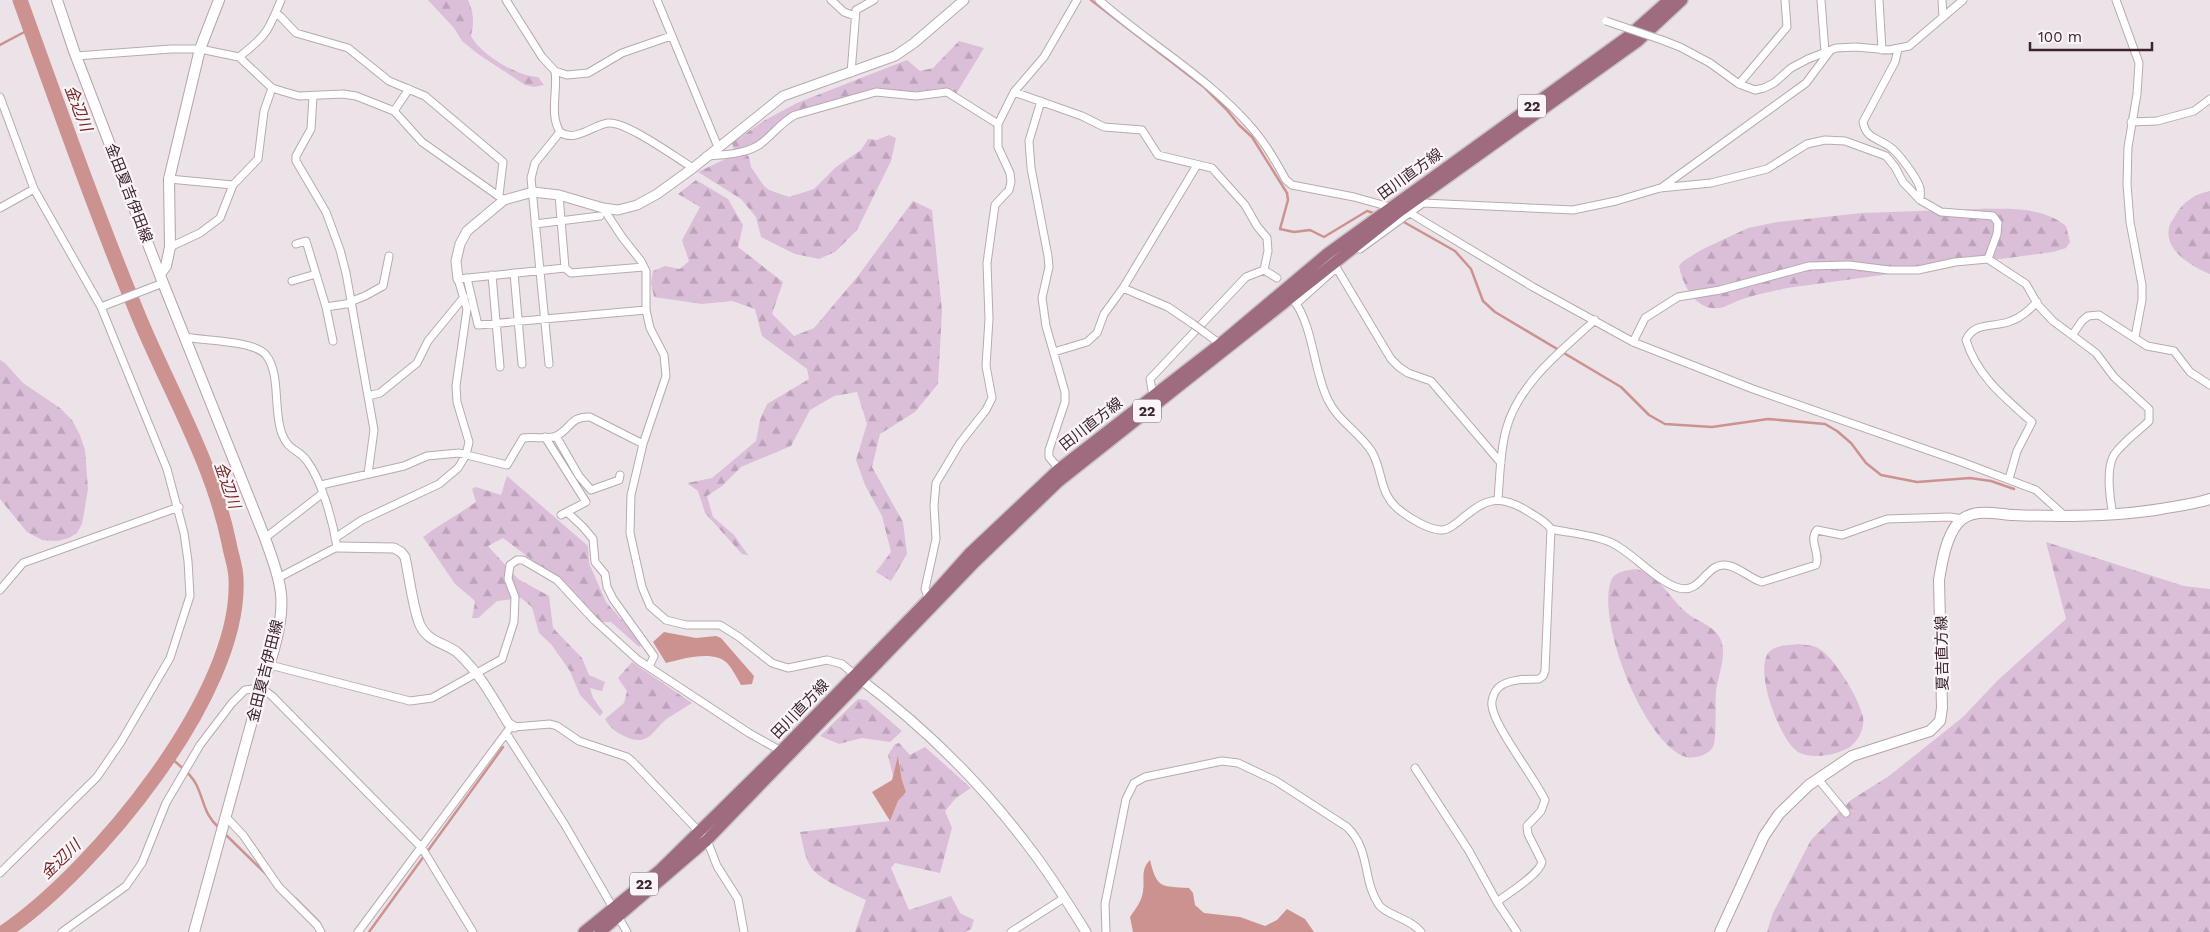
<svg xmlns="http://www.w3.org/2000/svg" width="2210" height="932" font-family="'Work Sans','Noto Sans JP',sans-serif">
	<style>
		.forest { fill: url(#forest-firs) }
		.water { fill: #cc9290 }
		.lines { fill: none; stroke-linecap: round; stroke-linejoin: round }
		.stream { stroke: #cc9290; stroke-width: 2.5 }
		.river { stroke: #cc9290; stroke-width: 15 }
		.minor-casing { stroke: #b7aab0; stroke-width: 9 }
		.tertiary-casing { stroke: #b7aab0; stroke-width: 11 }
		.secondary-casing { stroke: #b7a2ac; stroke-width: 12 }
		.primary-casing { stroke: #c8c2c4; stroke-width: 14 }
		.minor { stroke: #fff; stroke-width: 7 }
		.tertiary { stroke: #fff; stroke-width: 9 }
		.secondary { stroke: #fff; stroke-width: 10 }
		.primary { stroke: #9e6b7f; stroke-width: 11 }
		.minor-bridge-casing { stroke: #b7aab0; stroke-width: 9; stroke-linecap: butt }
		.minor-bridge { stroke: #fff; stroke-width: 7 }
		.labels { text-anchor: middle; stroke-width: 4.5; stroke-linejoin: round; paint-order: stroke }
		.shield { fill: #f9f4f7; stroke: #75626a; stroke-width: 1 }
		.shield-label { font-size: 14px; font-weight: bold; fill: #3c242e }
		.street-label { font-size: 15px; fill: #3c242e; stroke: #f9f4f7 }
		.water-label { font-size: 16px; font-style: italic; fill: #732623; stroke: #f9f4f7 }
	</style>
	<defs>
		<pattern id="forest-firs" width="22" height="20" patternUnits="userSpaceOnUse" patternTransform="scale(1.25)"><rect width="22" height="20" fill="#dbbed7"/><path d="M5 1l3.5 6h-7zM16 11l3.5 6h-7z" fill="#bda3b9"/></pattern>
	</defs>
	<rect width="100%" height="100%" fill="#ece3e8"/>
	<!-- forest -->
	<path class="forest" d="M428 0H468C474 12 474 23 471 36 480 54 518 77 538 77L544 85 534 87 525 85 478 54 462 41 454 28Z
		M959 41 984 48 956 94 941 88 912 93 875 89 793 113 759 142 734 150 732 143 765 120 797 103 907 60 920 71 933 68Z
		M889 135 896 138 891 161 857 230 835 252 819 259 795 254 761 237 756 217 741 199 698 172 736 154 745 153 749 157 751 167 764 186 769 190 789 197 814 189 836 167 861 150 868 139 877 140Z
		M696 180 728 199 743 225 738 247 783 282 772 314 794 336 814 328 858 276 913 201 932 210 942 311 938 384 915 412 880 434 872 467 903 522 907 554 891 581 876 572 891 552 882 516 865 485 856 460 867 424 857 392 834 396 810 410 791 446 741 467 722 486 707 496 713 517 734 535 748 555 742 554 705 513 698 491 687 483 712 478 756 441 760 420 767 404 809 379 807 369 762 336 755 309 732 301 702 304 654 297 651 283 653 271 665 266 680 269 689 261 682 240 700 207 678 194Z
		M2210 191V274C2193 267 2164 251 2169 228 2170 222 2175 217 2178 211 2186 200 2196 194 2210 191Z
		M1978 209C2007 209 2042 206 2066 226L2070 242 2066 248 2053 252 1787 288C1773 291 1759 294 1746 298 1738 300 1731 304 1724 307 1697 314 1684 288 1679 266L1682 262 1701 250 1748 228 1777 222 1862 213Z
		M0 360 5 363 23 383 60 408 72 420 80 435 85 450 88 489 82 524 77 533 69 538 57 541 42 540 27 532 0 499Z
		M507 476 588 546 589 563 606 602 643 644 639 647 611 622H599L569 588 503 538 488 546 518 579 549 596 553 628 582 658 589 675 605 682 602 691 590 688 593 698 603 712 600 716 580 695 570 671 551 644 539 633 532 607 521 598 497 601 478 618H472L475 602 473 599 455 584 423 537C440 524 458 515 476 502L472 489 476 487 501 495Z
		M2046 542 2184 586 2210 589V932H1767L1773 913 1811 840 1851 800 1889 776 1963 717 1998 680 2066 619Z
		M1637 569C1664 580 1667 596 1687 613 1698 622 1713 625 1720 638 1728 655 1718 674 1716 691 1715 701 1717 741 1713 747 1708 755 1695 759 1686 757 1644 744 1596 620 1611 581 1614 571 1629 570 1637 569Z
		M1799 644C1805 645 1813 645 1818 648 1836 659 1858 697 1863 717 1865 729 1858 740 1850 747 1837 755 1812 760 1798 752 1780 741 1752 668 1770 651 1777 645 1791 645 1799 644Z
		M632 662 692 703C684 708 676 713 668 718 651 731 649 749 622 735 614 731 609 726 605 719L624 703 627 691 618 678Z
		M858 699 866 700 902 731 890 742 862 738 839 744 820 736Z
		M899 743 910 755 925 747 971 788 956 798 945 811 952 828 940 873 895 863 891 868 909 910 951 896 960 913 974 920 971 929 965 932H855L866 900C850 892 825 882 813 870 805 861 803 843 800 832L890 821 898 801 906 792 902 780 899 758 893 776 888 755 895 744Z"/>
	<!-- water -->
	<path class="water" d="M664 632 696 638 716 636 721 638 754 676 752 684 741 685C737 678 733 670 728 664 715 649 682 659 666 663L653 642Z
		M898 756 902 780 906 792 898 801 890 821 872 792 892 780Z
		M1150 860C1157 889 1161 886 1189 888L1193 893 1195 905 1204 913 1240 917 1265 926 1277 920 1287 909 1305 919 1314 932H1133L1130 917C1136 908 1142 901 1143 891 1145 879 1140 870 1150 860Z"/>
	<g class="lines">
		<!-- stream -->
		<path class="stream" d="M1091 0 1204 87 1227 110 1239 125 1252 137 1287 193 1288 200 1280 229 1294 232 1310 230 1324 237 1367 211 1377 214
			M0 45 30 29
			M1402 221 1455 251 1471 269 1483 301 1495 312 1621 387 1649 415 1665 424 1712 427 1768 419 1825 424 1837 431 1851 443 1866 463 1881 475 1917 482 1970 478 1991 481 2014 489
			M169 756C178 765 190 772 196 784 205 802 203 813 219 828
			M223 832 269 877
			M295 898 319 922
			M369 932 503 747"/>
		<!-- river -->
		<path class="river" d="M4 932C94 871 242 693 236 579 236 567 231 555 229 543 213 465 172 395 141 322 97 216 59 108 20 0"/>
		<!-- minor casing -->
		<g class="minor-casing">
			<path id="minor" d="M506 0 542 57 555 71C558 91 549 114 560 132 575 143 593 125 608 123 626 121 675 157 693 168
				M657 0 718 147
				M831 0 844 12 855 16
				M1099 0C1149 44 1208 77 1252 128 1266 144 1276 162 1286 180L1292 185 1354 197 1390 207
				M1821 0 1825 52
				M1879 0 1882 50
				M1942 0 1943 17
				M2116 0 2139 63 2137 94 2128 147 2127 184 2130 222 2142 285V300L2135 337
				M276 13 281 17 296 33 348 48 389 81 425 96 503 162 499 195
				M1662 40 1680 47 1710 63 1739 84 1755 90 1764 88 1774 83 1791 68 1808 59 1836 48 1856 47 1889 50 1909 46 1963 0
				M1898 49 1895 62 1863 122C1866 139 1878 138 1890 147 1898 152 1917 178 1920 188 1921 191 1920 196 1920 200
				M76 56 171 49H200L239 57 272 88 285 92 299 96 343 94 356 96 394 111 422 142 504 200
				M239 57C266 36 268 32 281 0
				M555 71 567 75 588 73 622 53 671 36
				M851 73 856 10 874 0
				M1739 84 1787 27 1785 0
				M1014 92 1082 116 1104 127 1142 130 1158 155 1212 168 1245 205 1257 226 1267 238 1268 251 1264 270 1277 278
				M313 96 311 129 296 156V161L326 212 340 250 346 273 374 430 368 474
				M0 97 34 189 101 307 167 469 184 533 188 561 190 596 170 658 121 742 97 777 0 873
				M1041 101 1029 141 1031 168 1048 256 1049 267 1042 298 1046 326 1065 392V402L1049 450V457L1059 469
				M394 111 409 89
				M2131 122 2157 121 2194 111 2210 99
				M706 156C723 155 745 154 759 145 772 136 781 122 795 115L876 92 916 96 947 92 998 124
				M169 179 233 185
				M1661 188 1806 83 1830 51
				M559 195 565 268
				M0 208 34 189
				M603 208 622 237 641 261 646 271V310L650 328 664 355 666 376 643 444 631 495 630 533 642 587 650 606 666 620 686 625H720L739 637 772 663 788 668 827 660 842 664 854 674
				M1410 213 1533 287 1633 342 1753 389 1959 461 2036 490 2066 517
				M535 224 600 216
				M296 244 306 241 326 307
				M170 247 200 233 220 218 233 185 258 159 264 111 272 88
				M1360 249 1423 203 1573 210 1616 201 1660 188 1711 183 1767 169 1807 144 1825 140 1845 141 1886 156 1895 167 1903 182 1920 200 1941 212 1993 216 1998 223 1997 234 1988 259
				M1336 267 1391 359 1399 367 1408 373 1431 381 1501 463
				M514 273 522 364
				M492 275 500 367
				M467 278 478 325 646 310
				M292 281 316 274
				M1123 288 1168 307 1193 324
				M1293 299C1314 327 1313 370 1328 400 1338 421 1359 432 1372 452 1384 473 1378 495 1402 512 1411 519 1431 531 1443 530 1450 529 1455 524 1459 521 1483 501 1495 493 1524 509 1533 515 1545 520 1551 529 1569 533 1596 535 1612 543 1633 553 1657 582 1679 588 1701 594 1705 565 1724 565 1737 565 1750 579 1762 582L1816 565C1821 554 1808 540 1817 530L1842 535 1887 519 1950 517 1963 519
				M352 301 365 296 383 286 389 256
				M1296 304 1334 270
				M101 307 163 283
				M1204 332 1220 344
				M2073 334 2082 321 2088 316 2099 315 2147 346 2174 351 2190 372 2210 385
				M185 337C205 341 253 340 266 355 281 374 273 411 282 434 289 452 298 448 307 461 322 481 333 522 337 547L278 578
				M333 341 326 307 352 303
				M1633 342 1645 318 1678 297 1720 290 1809 266 1849 265 1889 270H1918L1955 262 1988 259 2026 284 2038 305 2053 321 2096 353 2114 377 2149 409V421C2140 430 2118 446 2113 457 2106 471 2110 500 2113 515
				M1054 352 1087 342 1097 333 1104 314 1123 288 1197 165
				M549 364 531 178 535 163 560 132
				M1153 395 1150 379 1246 277 1264 270
				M368 396 380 393 417 363 428 341 464 297
				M556 436 579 476 591 490 619 480 620 475
				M545 437 586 502 561 515
				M2009 479 2017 451 2032 422C2005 398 1977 376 1966 340 1974 321 1995 328 2011 321 2022 317 2029 310 2037 302
				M321 485 404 466 427 456 459 453 507 465 523 438C533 436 547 440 556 436 571 429 570 416 590 417L643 444
				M1498 499C1500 476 1500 452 1506 430 1518 384 1561 351 1595 320
				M567 512 583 527 593 539 595 562 605 574 607 587 613 599 654 656 649 667
				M265 538 323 493
				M335 538 362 520 439 484 458 468 466 455 469 442 457 402 456 386 467 309 458 279 565 268 571 273 644 267
				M0 590 23 563 179 507
				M929 599 925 589 936 539 934 506 936 483 960 443 986 410 992 398 986 366 989 319 987 263 995 205 1009 190 1011 182 1010 173 998 147V124L1014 92 1044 57 1077 0
				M270 665 410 701 432 698 502 659 514 622 515 597 508 579 510 565 517 560H523L557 580 594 620 638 660 749 733 781 751
				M514 727 550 724 557 726 579 741 627 757 633 762 707 840 717 866 738 899 744 932
				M506 733 565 825 627 932
				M1415 768 1469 851 1497 902 1517 932
				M1818 779 1846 813
				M227 818 243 835 279 887 317 925 321 932
				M1497 902C1508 893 1539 875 1542 862L1528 834 1527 826 1541 811 1545 800C1534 777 1494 726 1492 706 1491 701 1494 692 1498 688 1507 679 1527 679 1539 679L1543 676 1545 671 1551 529
				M62 932 126 886 142 863 166 803 200 745 232 703 245 690 261 688 272 696 422 848 473 932
				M358 932 512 725
				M1011 932 1064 898
				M1106 932 1105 904 1126 799 1134 783 1145 777 1222 761 1238 763 1276 781 1347 827C1371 850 1362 880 1379 905 1386 915 1410 918 1421 932"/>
		</g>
		<!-- tertiary casing -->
		<g class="tertiary-casing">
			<path id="tertiary" d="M458 279 456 261 460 244 467 231 504 200 533 192 559 195 603 208 618 210 637 205 657 194 693 168 783 96 895 56 914 43 964 0
				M337 547 394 548 401 552 405 557C409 575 413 609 420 625 429 644 448 643 459 654 480 674 493 698 508 723L514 727
				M856 676C921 724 981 783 1029 847 1050 874 1068 903 1086 932"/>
		</g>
		<!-- secondary casing -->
		<g class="secondary-casing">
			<path id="secondary" d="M57 0 74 51 163 283 265 538C271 556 279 574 281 594 284 622 271 662 261 688L194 932
				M160 274 166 266 170 247 169 179 200 49 219 0
				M1720 932 1764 836 1779 814 1809 785 1852 756 1930 731 1940 721 1942 708 1939 580C1942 562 1946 537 1958 523 1972 507 1996 514 2013 515 2063 517 2112 517 2161 509 2178 506 2194 504 2210 499"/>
		</g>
		<!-- primary casing -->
		<g class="primary-casing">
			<path id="primary" d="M584 932 660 870 781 751 929 599 970 553 1059 469 1220 344 1327 254 1626 38 1669 0
				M600 932 707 840 975 562 1058 482 1400 211 1638 41 1682 0"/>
		</g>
		<!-- minor -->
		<use href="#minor" class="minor"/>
		<!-- tertiary -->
		<use href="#tertiary" class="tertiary"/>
		<!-- secondary -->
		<use href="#secondary" class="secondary"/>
		<!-- primary -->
		<use href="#primary" class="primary"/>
		<!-- minor-bridge casing -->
		<g class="minor-bridge-casing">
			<path id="minor-bridge" d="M1606 21 1662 40
				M1193 324 1204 332"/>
		</g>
		<!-- minor-bridge -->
		<use href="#minor-bridge" class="minor-bridge"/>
	</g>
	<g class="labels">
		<!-- shield labels -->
		<g class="shield">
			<rect x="1518" y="94.5" width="28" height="23" rx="4"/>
			<rect x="1133" y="399.5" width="28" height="23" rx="4"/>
			<rect x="630" y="872.5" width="28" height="23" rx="4"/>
		</g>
		<g class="shield-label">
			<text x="1532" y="111">22</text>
			<text x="1147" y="416">22</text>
			<text x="644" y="889">22</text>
		</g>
		<!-- street labels -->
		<g class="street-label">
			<text transform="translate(1410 174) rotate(-36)" y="5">田川直方線</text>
			<text transform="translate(129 193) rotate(69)" y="5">金田夏吉伊田線</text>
			<text transform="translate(1091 424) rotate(-38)" y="5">田川直方線</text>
			<text transform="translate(1942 653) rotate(-91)" y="5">夏吉直方線</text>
			<text transform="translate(265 671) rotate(-76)" y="5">金田夏吉伊田線</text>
			<text transform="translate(800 709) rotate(-46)" y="5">田川直方線</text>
		</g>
		<!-- water labels -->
		<g class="water-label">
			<text transform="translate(79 108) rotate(69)" y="6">金辺川</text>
			<text transform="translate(228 485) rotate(71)" y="6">金辺川</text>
			<text transform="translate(60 859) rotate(-44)" y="6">金辺川</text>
		</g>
	</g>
	<!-- scale -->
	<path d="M2030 42v8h122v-8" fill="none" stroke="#3c242e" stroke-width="2.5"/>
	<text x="2038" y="42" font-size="15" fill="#3c242e" stroke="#f9f4f7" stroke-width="4" paint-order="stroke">100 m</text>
</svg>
